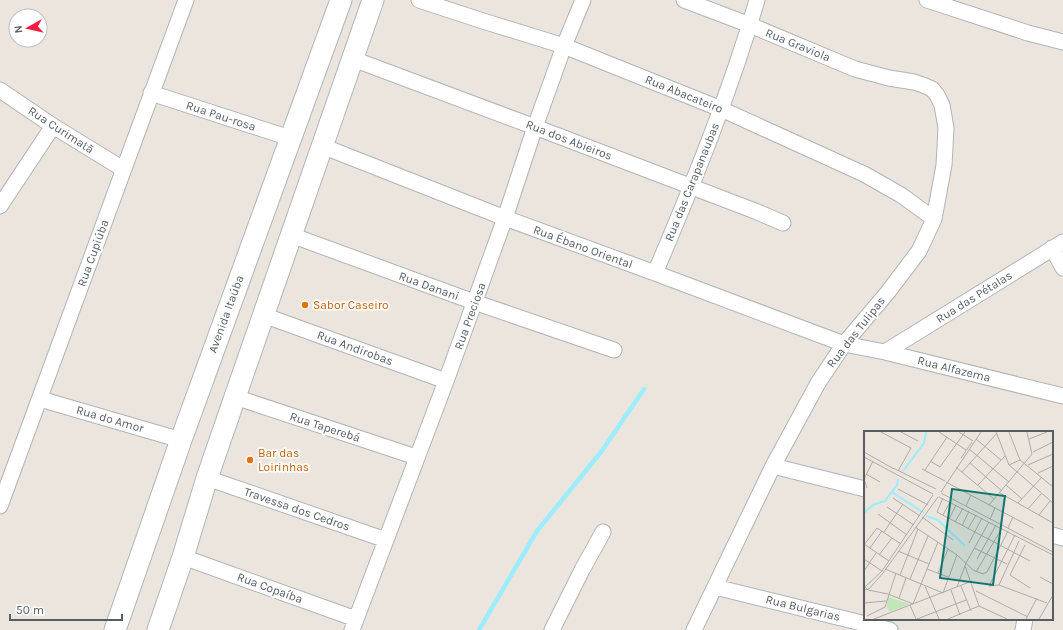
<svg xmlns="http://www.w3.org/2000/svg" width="1063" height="630" font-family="Karla,sans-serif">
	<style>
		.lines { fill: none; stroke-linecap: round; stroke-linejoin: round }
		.stream { stroke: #9bedff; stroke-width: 4.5 }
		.street-casing { stroke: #afb4b8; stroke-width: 17 }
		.secondary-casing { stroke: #aeb5b8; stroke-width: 23 }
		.street { stroke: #fff; stroke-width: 15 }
		.secondary { stroke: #fff; stroke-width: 21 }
		.food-dot { fill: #e8710a; stroke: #fff; stroke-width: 1.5 }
		.labels { text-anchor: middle; stroke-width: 3.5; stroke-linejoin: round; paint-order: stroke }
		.street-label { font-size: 12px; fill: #575e61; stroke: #fff }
		.food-label { font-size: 12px; fill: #c56008; stroke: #fff; text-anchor: start }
		.inset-river { fill: none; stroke: #9bedff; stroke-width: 2 }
		.inset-road { fill: none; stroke: #acaba8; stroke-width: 1 }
		.view { fill: #0f766e; fill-opacity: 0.15; stroke: #0f766e; stroke-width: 2 }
		.inset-edge { fill: none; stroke: #575e61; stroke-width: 2 }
	</style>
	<rect width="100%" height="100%" fill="#ece5de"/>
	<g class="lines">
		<!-- stream -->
		<path class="stream" d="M479 630 537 531 601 452 644 389"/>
		<!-- street casing -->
		<g class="street-casing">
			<path id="street" d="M419 0 483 21 564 46 721 109 864 174 901 195 934 219
				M684 0 750 25 855 69 889 78 914 82 923 85 932 89 937 95 942 105 946 128 944 165 934 219 919 251 888 292 844 344 818 383 773 466 694 630
				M927 0 1028 33 1063 42
				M353 59 535 127 755 211 783 223
				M0 90 53 126 123 169
				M151 93 290 138
				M322 146 505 218 655 273 844 344 885 352 1063 396
				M0 206 53 126
				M291 235 474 302 614 350
				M1052 248 1063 268
				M655 273C693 184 730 93 757 0
				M263 315 446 381
				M885 352 1063 242
				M235 397 416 457
				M40 399 181 440
				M773 466 865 489
				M207 478 386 540
				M0 506 186 0
				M1052 535 1063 538
				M183 557 356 619
				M715 587 890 630
				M352 630 446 381 505 218 535 127 564 46 583 0
				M552 630 582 570 603 532
				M1023 630 1025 619"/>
		</g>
		<!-- secondary casing -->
		<g class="secondary-casing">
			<path id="secondary" d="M115 630 181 440 341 0
				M158 630 183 557 207 478 235 397 373 0"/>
		</g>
		<!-- street -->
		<use href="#street" class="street"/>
		<!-- secondary -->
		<use href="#secondary" class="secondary"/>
	</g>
	<!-- markers -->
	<g class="food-dot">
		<circle cx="305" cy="305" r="4"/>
		<circle cx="250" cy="460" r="4"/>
	</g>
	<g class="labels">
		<!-- street labels -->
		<g class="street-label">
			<text transform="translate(798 45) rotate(22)" y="4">Rua Graviola</text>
			<text transform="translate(684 94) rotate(22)" y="4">Rua Abacateiro</text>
			<text transform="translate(221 116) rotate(18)" y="4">Rua Pau-rosa</text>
			<text transform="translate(61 130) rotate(33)" y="4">Rua Curimatã</text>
			<text transform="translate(569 140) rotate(21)" y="4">Rua dos Abieiros</text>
			<text transform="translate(692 182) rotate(-68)" y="4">Rua das Carapanaubas</text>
			<text transform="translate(583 247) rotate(20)" y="4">Rua Ébano Oriental</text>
			<text transform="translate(93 253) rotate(-70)" y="4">Rua Cupiúba</text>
			<text transform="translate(429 286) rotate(20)" y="4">Rua Danani</text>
			<text transform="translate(974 297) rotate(-32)" y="4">Rua das Pétalas</text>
			<text transform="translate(226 314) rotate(-70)" y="4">Avenida Itaúba</text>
			<text transform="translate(470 316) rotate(-70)" y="4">Rua Preciosa</text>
			<text transform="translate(856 332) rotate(-52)" y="4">Rua das Tulipas</text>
			<text transform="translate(355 348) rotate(20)" y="4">Rua Andirobas</text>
			<text transform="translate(954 369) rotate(14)" y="4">Rua Alfazema</text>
			<text transform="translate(110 419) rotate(16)" y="4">Rua do Amor</text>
			<text transform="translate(325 427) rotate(18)" y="4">Rua Taperebá</text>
			<text transform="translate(297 509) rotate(19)" y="4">Travessa dos Cedros</text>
			<text transform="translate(270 588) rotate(20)" y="4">Rua Copaíba</text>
			<text transform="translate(803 608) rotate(14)" y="4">Rua Bulgarias</text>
		</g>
		<!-- food labels -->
		<g class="food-label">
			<text x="313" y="309">Sabor Caseiro</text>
			<text x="258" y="457">Bar das<tspan x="258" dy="14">Loirinhas</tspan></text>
		</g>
	</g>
	<!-- overview -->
	<g transform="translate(864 431)">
		<rect width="189" height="189" fill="#ece5de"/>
		<path d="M24 166 46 173 25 181 23 175Z" fill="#c3e6b8"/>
		<path class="inset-river" d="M39 40 60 12 62 1M28 61 60 82M0 82 9 74 21 70 33 54 34 48M62 85 74 89 101 115"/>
		<path class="inset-road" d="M17 1 47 17 34 40M37 1 54 10M75 1 102 19M95 1 109 10M132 1 145 34 189 72M145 1 156 29 189 56M112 8 137 29M165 8 183 1M105 18 145 51M0 21 30 38M169 21 189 11M0 26 69 63M97 27 108 11M66 30 76 36 101 1M106 32 138 60M145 34 156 29M164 34 189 23M92 36 130 68M29 37 72 58M58 38 81 50M61 39 83 6M98 41 133 2M174 42 189 35M2 43 16 51M82 51 169 97M114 54 141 25M142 54 158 68M3 57 0 48 9 30M34 58 64 74M77 61 117 1M77 62 189 121M136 62 189 92M75 66 189 124M29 67 56 85M79 67 73 81 166 130M154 72 178 46M125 74 168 23 163 1M102 75 107 64M23 76 50 94M164 78 177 63M14 83 43 104M79 84 86 71M175 84 186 70M58 86 89 109M85 88 92 74M126 88 131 77M91 91 99 77M98 95 105 80M51 96 93 124 109 139 119 143 123 141 144 100M144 97 149 86M104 98 112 84M20 101 39 73M151 104 125 155 135 154 183 172M105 112 118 87M0 113 25 130M0 114 13 97 37 113M161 114 146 144 166 157M6 117 18 100M110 117 143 133M34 120 65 133M15 124 28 107M0 128 18 140M113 128 132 94M101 135 115 175M21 138 79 162 93 124M63 138 84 146M0 140 12 122M112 141 138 97M74 142 84 118M36 144 54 98M176 146 189 153M46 148 64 105M135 154 155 110M0 155 4 159 24 163 49 173 74 111M61 155 75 188M97 155 107 180M93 156 102 132 125 91M0 157 18 140 69 64M0 159 5 158 19 142 74 66M87 159 96 184M112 160 164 186M35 167 42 147M0 172 22 170M46 174 52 188M115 175 143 188M3 185 21 176 32 142M10 188 108 150M53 188 102 169M84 188 115 175M162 188 173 167M175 188 189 164"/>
		<path class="view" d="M88 58 141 65 129 154 76 147Z"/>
		<rect width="189" height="189" class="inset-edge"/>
	</g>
	<!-- north arrow -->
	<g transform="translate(28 28) rotate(262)"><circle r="19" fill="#ffffff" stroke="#bcbfc0"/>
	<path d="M0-3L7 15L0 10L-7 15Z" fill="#f41c41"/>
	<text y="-6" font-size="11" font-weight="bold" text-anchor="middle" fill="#575e61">N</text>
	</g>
	<!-- scale -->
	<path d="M10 614v6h112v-6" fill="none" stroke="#575e61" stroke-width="2"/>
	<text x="16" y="614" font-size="12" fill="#575e61" stroke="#ffffff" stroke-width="3" paint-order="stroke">50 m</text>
</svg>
